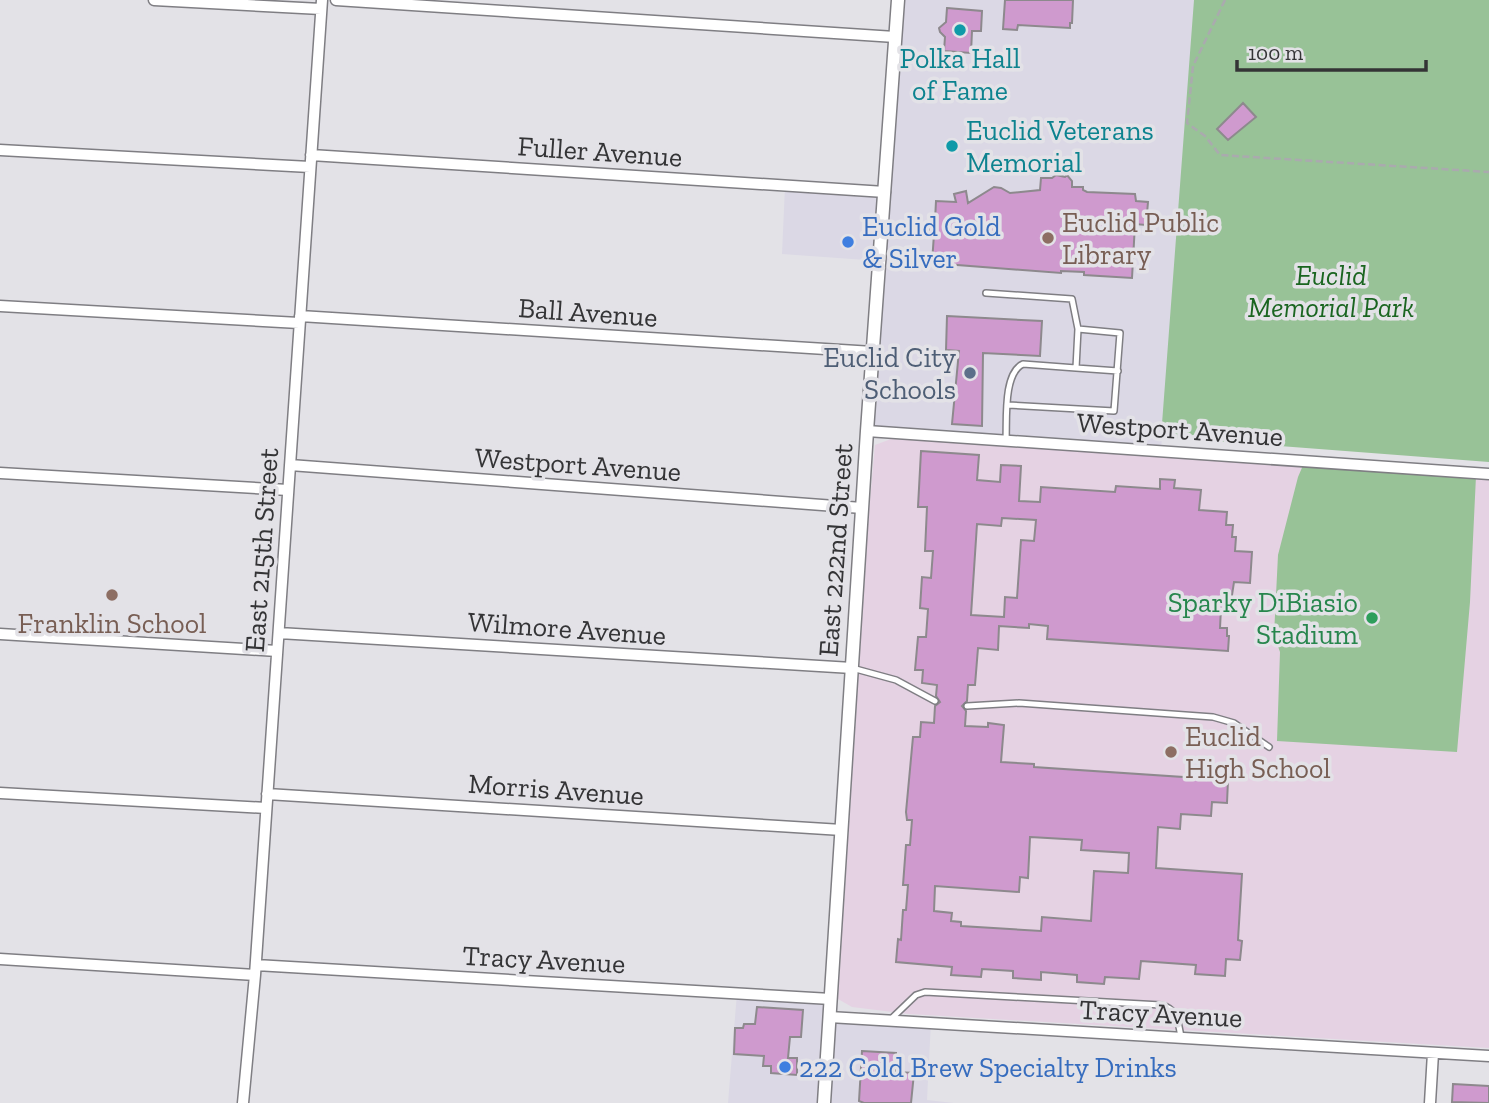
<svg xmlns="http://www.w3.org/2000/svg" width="1489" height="1103" font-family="'Zilla Slab',serif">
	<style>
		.built { fill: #dbd8e5 }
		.education { fill: #e5d2e3 }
		.green { fill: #98c297 }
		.building { fill: #cf9ace; stroke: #8d898d; stroke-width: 2; fill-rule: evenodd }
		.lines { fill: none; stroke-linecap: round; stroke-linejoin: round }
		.service-casing { stroke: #7f7e83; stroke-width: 8 }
		.minor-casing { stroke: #7f7e83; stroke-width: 13 }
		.tertiary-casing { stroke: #7f7e83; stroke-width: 15 }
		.path { stroke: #aaaaae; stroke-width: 2.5; stroke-dasharray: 7 3.5; stroke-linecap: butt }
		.service { stroke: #fff; stroke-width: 5 }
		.minor { stroke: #fff; stroke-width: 10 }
		.tertiary { stroke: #fff; stroke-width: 12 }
		.culture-dot { fill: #0f9aa8; stroke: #e3e2e7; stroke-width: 2.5 }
		.education-dot { fill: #8d6e63; stroke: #e3e2e7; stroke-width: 2.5 }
		.shop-dot { fill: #3f7fe0; stroke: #e3e2e7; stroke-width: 2.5 }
		.service-dot { fill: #5c6f8a; stroke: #e3e2e7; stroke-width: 2.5 }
		.leisure-dot { fill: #2e9e5b; stroke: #e3e2e7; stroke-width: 2.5 }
		.labels { text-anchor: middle; stroke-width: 7; stroke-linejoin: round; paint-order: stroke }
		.culture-label { font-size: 28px; fill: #0d838f; stroke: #e3e2e7 }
		.street-label { font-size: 28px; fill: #343436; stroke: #e3e2e7 }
		.education-label { font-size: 28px; fill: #785e54; stroke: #e3e2e7; text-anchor: start }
		.shop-label { font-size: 28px; fill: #366cbe; stroke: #e3e2e7; text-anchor: start }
		.park-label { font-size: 28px; font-style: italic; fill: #1a6520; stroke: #e3e2e7 }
		.service-label { font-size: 28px; fill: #4e5e75; stroke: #e3e2e7; text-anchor: end }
		.leisure-label { font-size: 28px; fill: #27864d; stroke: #e3e2e7; text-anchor: end }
	</style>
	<rect width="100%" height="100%" fill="#e3e2e7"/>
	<!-- built -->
	<path class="built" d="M898 0H1195L1161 450 867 431 880 261 782 254 785 186 885 192Z
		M737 993 831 999 830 1016 931 1022 927 1100 954 1103H728Z"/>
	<!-- education -->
	<path class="education" d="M891 439 1341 465 1489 477V1048L909 1014 852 1007 838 999 869 512 875 445Z"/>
	<!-- green -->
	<path class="green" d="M1194 0H1489V462L1161 437Z
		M1304 463 1476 476 1470 602 1457 752 1277 741 1280 652 1274 635 1278 555 1298 477Z"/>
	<!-- building -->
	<path class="building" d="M1005 0H1073L1072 23H1070V28L1018 25 1017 30 1003 29Z
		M947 8 982 11 981 31H972L971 53 944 51 945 37 940 32 939 28 946 22Z
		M1243 103 1256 117 1228 140 1217 129Z
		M1056 175 1065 177 1067 175 1072 181V187H1083V190L1087 192 1135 194 1136 201 1148 202 1146 225 1135 224 1132 278 1084 275V272L1061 271V273L932 263 934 234H930L931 221H935L936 201 956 202 954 194 966 191 968 203 994 187 1001 188 1010 193 1040 190 1041 178H1052Z
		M947 316 1042 321 1040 356 983 353 982 426 952 424 959 351 946 350Z
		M921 451 979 455 977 480 1000 482 1001 465 1021 466 1019 501 1040 502 1041 487 1115 492 1116 486 1160 489V479L1175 480 1174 488 1201 490 1199 510 1227 512 1226 525H1233L1232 537H1236L1235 551 1252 552 1250 583 1234 582 1230 608H1221L1220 628H1227V636H1229L1228 651 1047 639 1048 626 1029 624V628L999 626 998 650 978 648 975 685H968L967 701 962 706 966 711 965 726 988 727V723L1004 725 1001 762 1034 764V767L1228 780 1227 803 1212 802 1211 816 1181 814 1180 829 1158 827 1156 868 1242 874 1238 940 1242 941 1240 960 1226 959 1225 976 1195 974 1196 965 1141 961 1139 979 1105 977 1104 984 1077 982V975L1041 972V980L1013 978V971L982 969 981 977 951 975 952 967 896 962 898 939 901 940 903 910H906L908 885H903L906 845H910L912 820H907L906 812 913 737H920L921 722 934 723 935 706 940 702 936 696 937 685 922 683 923 670H915L918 637H926L928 609 920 608 922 577 931 578 933 551H925L927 507H918ZM1002 518 1036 520 1034 541 1021 540 1017 598 1005 597 1004 617 971 615 977 524 1001 526ZM1030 837 1082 840 1081 850 1129 853 1128 873 1094 871 1091 921 1042 917 1041 931 961 926V922L951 921 952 913 934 911 935 886 1019 892 1020 877 1028 878Z
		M757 1007 803 1010 801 1037H790L788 1058H797V1075L771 1073V1066H763L764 1056 734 1054 735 1028H743L744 1024H755Z
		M862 1051 896 1053 895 1072 914 1073 911 1103H864L859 1101Z
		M1453 1084 1489 1086V1103L1452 1102Z"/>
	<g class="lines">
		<!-- service casing -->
		<g class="service-casing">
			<path id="service" d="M986 293 1072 299 1078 329
				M1008 405 1114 411 1120 333 1078 329 1076 368 1118 371
				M1006 440C1007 420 1003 373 1023 364L1076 368
				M852 668 896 680 935 701
				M967 706 1019 703 1213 717 1234 723 1269 747
				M891 1019 916 995 925 992 1161 1005C1178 1009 1178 1022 1181 1037"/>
		</g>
		<!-- minor casing -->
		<g class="minor-casing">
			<path id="minor" d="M154 0 321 9
				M336 0 895 37
				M0 150 310 167
				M311 155 885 192
				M0 306 299 323
				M300 316 873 352
				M867 431 1489 474
				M290 465 862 508
				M0 473 288 490
				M279 633 852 668
				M0 634 277 651
				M0 793 266 808
				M267 794 842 830
				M0 959 255 975
				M256 965 831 999
				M829 1017 1489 1056
				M243 1103 255 975 322 0
				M1430 1103 1433 1053"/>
		</g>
		<!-- tertiary casing -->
		<g class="tertiary-casing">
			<path id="tertiary" d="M824 1103 867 431 898 0"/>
		</g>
		<!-- path -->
		<path class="path" d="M1225 0 1193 66 1187 123 1205 136 1220 155 1489 172"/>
		<!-- service -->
		<use href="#service" class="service"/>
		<!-- minor -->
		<use href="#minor" class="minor"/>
		<!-- tertiary -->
		<use href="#tertiary" class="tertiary"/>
	</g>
	<!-- markers -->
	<g class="culture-dot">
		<circle cx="960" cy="30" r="7"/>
		<circle cx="952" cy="146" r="7"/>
	</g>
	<g class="education-dot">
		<circle cx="1048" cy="238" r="7"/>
		<circle cx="112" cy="595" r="7"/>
		<circle cx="1171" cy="752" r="7"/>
	</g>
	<g class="shop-dot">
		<circle cx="848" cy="242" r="7"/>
		<circle cx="785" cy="1067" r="7"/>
	</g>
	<circle class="service-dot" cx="970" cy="373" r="7"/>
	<circle class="leisure-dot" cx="1372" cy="618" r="7"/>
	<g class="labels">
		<!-- culture labels -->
		<g class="culture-label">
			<text x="960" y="68">Polka Hall<tspan x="960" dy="32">of Fame</tspan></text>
			<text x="966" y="140" text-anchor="start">Euclid Veterans<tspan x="966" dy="32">Memorial</tspan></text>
		</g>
		<!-- street labels -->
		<g class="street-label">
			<text transform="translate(600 151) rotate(4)" y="10">Fuller Avenue</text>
			<text transform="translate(588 312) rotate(4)" y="10">Ball Avenue</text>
			<text transform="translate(1180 429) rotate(4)" y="10">Westport Avenue</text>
			<text transform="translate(578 464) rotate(4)" y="10">Westport Avenue</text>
			<text transform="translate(261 550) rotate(-86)" y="10">East 215th Street</text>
			<text transform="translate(835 550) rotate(-86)" y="10">East 222nd Street</text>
			<text transform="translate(567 628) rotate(4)" y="10">Wilmore Avenue</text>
			<text transform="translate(556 789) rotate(4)" y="10">Morris Avenue</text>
			<text transform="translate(544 959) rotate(3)" y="10">Tracy Avenue</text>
			<text transform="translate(1161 1013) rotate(3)" y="10">Tracy Avenue</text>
		</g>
		<!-- education labels -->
		<g class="education-label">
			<text x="1062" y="232">Euclid Public<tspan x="1062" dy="32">Library</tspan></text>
			<text x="112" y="633" text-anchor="middle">Franklin School</text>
			<text x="1185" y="746">Euclid<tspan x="1185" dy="32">High School</tspan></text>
		</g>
		<!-- shop labels -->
		<g class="shop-label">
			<text x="862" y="236">Euclid Gold<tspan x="862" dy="32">&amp; Silver</tspan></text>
			<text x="799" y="1077">222 Cold Brew Specialty Drinks</text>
		</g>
		<!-- park labels -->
		<g class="park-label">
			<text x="1331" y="285">Euclid<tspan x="1331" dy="32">Memorial Park</tspan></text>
		</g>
		<!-- service labels -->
		<g class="service-label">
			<text x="956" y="367">Euclid City<tspan x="956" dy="32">Schools</tspan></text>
		</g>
		<!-- leisure labels -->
		<g class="leisure-label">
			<text x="1358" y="612">Sparky DiBiasio<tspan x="1358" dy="32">Stadium</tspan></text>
		</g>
	</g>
	<!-- scale -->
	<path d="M1237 60v10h189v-10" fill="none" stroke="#343436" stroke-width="3.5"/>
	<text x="1248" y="60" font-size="21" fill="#343436" stroke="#e3e2e7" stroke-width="5" paint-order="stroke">100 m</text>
</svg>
